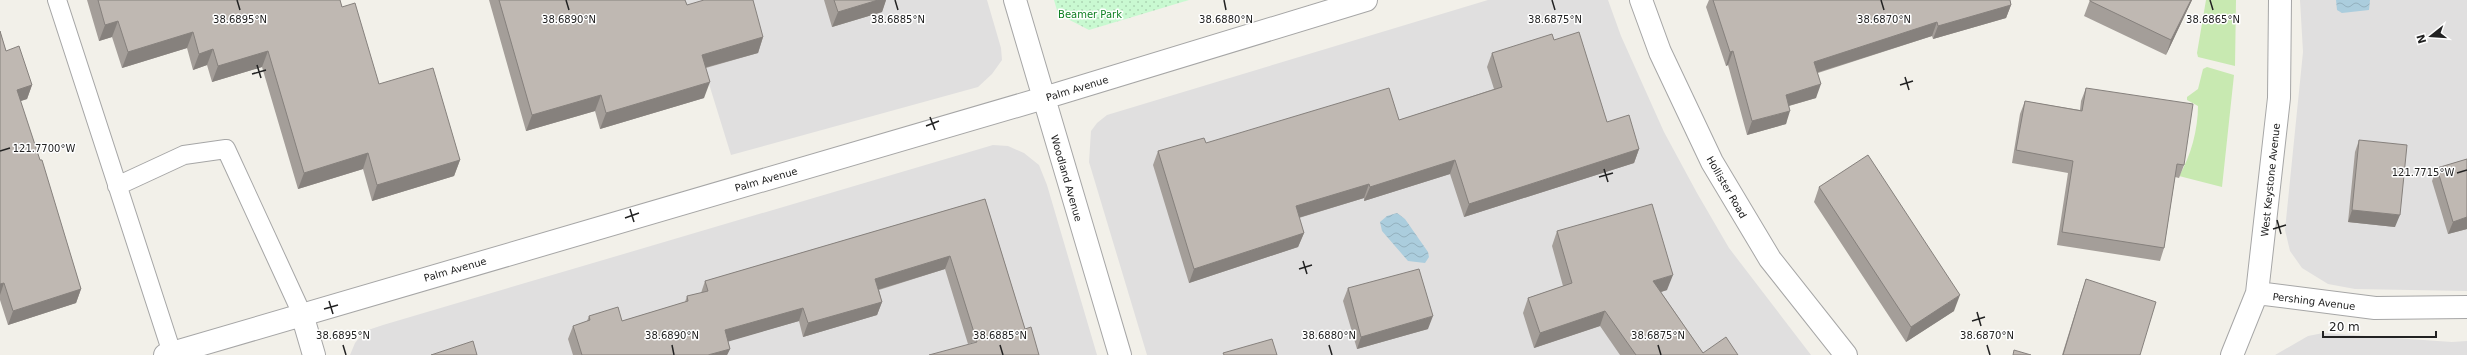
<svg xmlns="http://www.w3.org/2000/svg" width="2467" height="355" font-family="'DejaVu Sans',sans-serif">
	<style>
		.residential { fill: #e0dfdf }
		.grass { fill: #c8e9b1 }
		.park { fill: url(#park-dots) }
		.water { fill: url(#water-waves) }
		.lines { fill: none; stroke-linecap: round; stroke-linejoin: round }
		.lane-casing { stroke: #a6a6a6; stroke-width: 20 }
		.street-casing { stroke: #a6a6a6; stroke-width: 24 }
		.lane { stroke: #fff; stroke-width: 18 }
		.street { stroke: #fff; stroke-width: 22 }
		.wall { fill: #a49e99 }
		.shaded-wall { fill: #86817d }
		.building { fill: #bfb8b2; stroke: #86817d }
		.ticks { fill: none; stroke: #222; stroke-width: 1.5 }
		.labels { text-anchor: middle; stroke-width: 3; stroke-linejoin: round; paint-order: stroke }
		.park-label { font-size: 10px; fill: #0f8023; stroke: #fff }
		.street-label { font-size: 10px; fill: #222; stroke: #fff }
		.ticks-label { font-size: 10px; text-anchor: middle; fill: #222; stroke: #fff; stroke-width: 3; stroke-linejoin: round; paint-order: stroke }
	</style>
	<defs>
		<pattern id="park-dots" width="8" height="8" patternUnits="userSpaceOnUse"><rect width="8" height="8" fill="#c9f9d1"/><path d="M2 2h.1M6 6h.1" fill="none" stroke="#acd5b3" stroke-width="1.8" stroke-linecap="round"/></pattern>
		<pattern id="water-waves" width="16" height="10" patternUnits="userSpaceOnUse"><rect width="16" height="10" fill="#abcddd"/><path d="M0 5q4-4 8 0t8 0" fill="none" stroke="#93b0bd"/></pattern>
	</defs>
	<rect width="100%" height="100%" fill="#f2f0e9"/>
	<!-- residential -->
	<path class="residential" d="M683 0H987L1001 48 1002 60 992 74 978 87 731 155Z
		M1488 0H1608L1621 36 1664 132 1697 193 1729 248 1811 355H1147L1089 162 1091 131 1097 123 1107 115Z
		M2300 0H2467V291L2355 289 2328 284 2302 268 2290 251 2285 230 2303 52Z
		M993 145 1008 146 1024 153 1039 165 1047 185 1097 355H350L355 343 365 331 383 325Z
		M2323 333 2452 342 2467 341V355H2275L2308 336Z"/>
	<!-- grass -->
	<path class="grass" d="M2206 0H2236L2235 66 2198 57 2197 53Z
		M2207 67 2234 75 2222 187 2179 176C2191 156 2198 129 2198 106L2187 100V97L2198 89 2203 69Z"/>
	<!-- park -->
	<path class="park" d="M1054 0H1189L1089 30 1058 14Z"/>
	<!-- water -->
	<path class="water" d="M2336 0H2370L2369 10 2342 13 2337 10Z
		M1397 213 1405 219 1428 252 1429 257 1425 263 1408 261 1382 231 1380 222 1387 216Z"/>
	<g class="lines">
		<!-- lane casing -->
		<g class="lane-casing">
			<path id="lane" d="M57 0 172 353
				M117 186 184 155 226 149 302 314"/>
		</g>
		<!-- street casing -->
		<g class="street-casing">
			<path id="street" d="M1015 0 1120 355
				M1641 0 1660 52 1712 162 1770 259 1846 355
				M2257 293 2375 308 2467 307
				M302 314 314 355
				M165 355 1044 98 1366 0
				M2232 355 2257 293 2279 98 2280 0"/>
		</g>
		<!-- lane -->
		<use href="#lane" class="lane"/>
		<!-- street -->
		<use href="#street" class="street"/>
	</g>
	<!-- wall -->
	<path class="wall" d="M87 0H340L342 7 379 84 460 160 454 176 372 201 363 169 298 189 262 67 212 82 207 65 193 70 187 48 122 68 112 37 99 41Z
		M489 0H685L687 5 763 37 758 53 706 68 704 98 600 129 595 111 526 131Z
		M824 0H886L882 12 832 27Z
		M1709 0H2010L2011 5 2006 18 1933 39 1932 36 1818 73 1816 98 1789 106 1786 124 1747 135 1728 65 1726 66 1706 7Z
		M2090 0H2192L2166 55 2084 16Z
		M0 31 6 51 32 85 27 99 20 101 81 289 76 303 8 325 0 300Z
		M1554 40 1607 122 1639 149 1634 163 1464 217 1450 174 1364 201V198L1299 218 1304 233 1298 247 1189 283 1153 165 1158 151 1206 143 1399 120 1494 89 1487 67 1492 53Z
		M2086 88 2184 165 2179 178 2175 177 2164 248 2160 261 2057 245 2068 173 2012 163 2020 114 2025 101 2080 110 2081 101Z
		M2359 140 2395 227 2348 222 2355 152Z
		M2467 159V229L2448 234 2432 181 2437 168Z
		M1819 187 1954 311 1906 342 1814 202Z
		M985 199 1025 329 968 344 945 269 879 290 882 302 877 315 803 337 799 321 728 341 730 349 727 355H573L568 339 573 326 587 321 589 316 622 321 685 302 687 296 701 293 705 281Z
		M1557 231 1667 290 1661 292 1703 353 1738 355H1620L1600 326 1534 348 1523 313 1528 298 1563 286 1552 246Z
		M2086 279 2140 355H2062L2081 294Z
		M1348 288 1428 329 1357 349 1343 301Z"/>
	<!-- shaded-wall -->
	<path class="shaded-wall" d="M878 0H886L882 12 832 27 838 12Z
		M2191 0H2192L2166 55 2171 40Z
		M2011 5 2006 18 1933 39 1938 26Z
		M118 21 112 37 99 41 105 25Z
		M1937 22 1932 36 1809 75 1814 62Z
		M193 32 187 48 122 68 128 52Z
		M763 37 758 53 696 70 702 55Z
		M213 49 207 65 193 70 199 54Z
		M268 51 262 67 212 82 218 66Z
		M1733 51 1728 65 1726 66 1730 52Z
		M710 82 704 98 600 129 606 113Z
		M1821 84 1816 98 1781 108 1786 95Z
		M32 85 27 99 12 104 17 90Z
		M601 95 595 111 526 131 532 115Z
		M1790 111 1786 124 1747 135 1752 121Z
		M1639 149 1634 163 1464 217 1469 204Z
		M368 153 363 169 298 189 304 173Z
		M460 160 454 176 372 201 377 185Z
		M1455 160 1450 174 1364 201 1370 187Z
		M1369 184 1364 198 1291 220 1296 206Z
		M2352 210 2400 215 2395 227 2348 222Z
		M2467 217V229L2448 234 2453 222Z
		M1304 233 1298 247 1189 283 1194 269Z
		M950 256 945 269 870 292 875 279Z
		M1673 275 1667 290 1648 296 1653 281Z
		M4 283 0 295V284Z
		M81 289 76 303 8 325 13 311Z
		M1960 295 1954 311 1906 342 1911 327Z
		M882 302 877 315 803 337 808 323Z
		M803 308 799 321 720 344 725 330Z
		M1605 311 1600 326 1534 348 1540 333Z
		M1433 316 1428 329 1357 349 1361 337Z
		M730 349 727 355H708Z"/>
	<!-- building -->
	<path class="building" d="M98 0H340L342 7 355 3 379 84 433 68 460 160 377 185 368 153 304 173 268 51 218 66 213 49 199 54 193 32 128 52 118 21 105 25Z
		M499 0H685L687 5 704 0H753L763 37 702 55 710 82 606 113 601 95 532 115Z
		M834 0H878L838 12Z
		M1713 0H2010L2011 5 1938 26 1937 22 1814 62 1821 84 1786 95 1790 111 1752 121 1733 51 1730 52Z
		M2090 0H2191L2171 40 2090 1Z
		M0 31 6 51 19 46 32 85 17 90 40 160H42L81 289 13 311 4 283 0 284Z
		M1579 32 1607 122 1629 115 1639 149 1469 204 1455 160 1370 187 1369 184 1296 206 1304 233 1194 269 1158 151 1204 138 1206 143 1389 88 1399 120 1502 87 1492 53 1552 34 1554 40Z
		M2086 88 2193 104 2184 165 2177 164 2164 248 2062 232 2073 161 2016 150 2025 101 2082 111Z
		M2359 140 2407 145 2400 215 2352 210Z
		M1868 155 1960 295 1911 327 1819 187Z
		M2467 159V217L2453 222 2437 168Z
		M985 199 1025 329 1031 327 1039 355H929L977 342 950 256 875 279 882 302 808 323 803 308 725 330 730 349 708 355H582L573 326 590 320 589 316 618 307 622 321 688 301 687 296 708 291 705 281Z
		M1652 204 1673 275 1653 281 1703 353 1726 337 1738 355H1636L1605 311 1540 333 1528 298 1572 283 1557 231Z
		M1419 269 1433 316 1361 337 1348 288Z
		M2086 279 2156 302 2140 355H2063Z
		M1272 339 1277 355H1224L1223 353Z
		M473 341 477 355H431Z
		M2014 350 2031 355H2013Z"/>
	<!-- ticks -->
	<path class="ticks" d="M237 0 240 10M566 0 569 10M895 0 898 10M1224 0 1226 10M1552 0 1555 10M1881 0 1884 10M2210 0 2213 10M257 65 261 78M252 74 266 70M1905 77 1909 90M1900 85 1913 81M930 117 935 130M926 126 939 121M0 151 10 148M1604 169 1608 182M2457 173 2467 170M1599 177 1613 173M630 209 634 222M625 218 639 213M2277 220 2281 234M2273 229 2286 225M1303 261 1307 274M1299 269 1312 265M329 301 333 314M324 309 338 305M1977 312 1981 326M1972 321 1985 317M343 345 346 355M672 345 674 355M1000 345 1003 355M1329 345 1332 355M1658 345 1661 355M1987 345 1990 355"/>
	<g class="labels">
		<!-- park labels -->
		<g class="park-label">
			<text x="1090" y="18">Beamer Park</text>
		</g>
		<!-- street labels -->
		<g class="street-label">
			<text transform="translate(1077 88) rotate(-17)" y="4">Palm Avenue</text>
			<text transform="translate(1067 178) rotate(74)" y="4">Woodland Avenue</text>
			<text transform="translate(766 179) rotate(-16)" y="4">Palm Avenue</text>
			<text transform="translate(2270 180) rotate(-84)" y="4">West Keystone Avenue</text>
			<text transform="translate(1727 187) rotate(60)" y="4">Hollister Road</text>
			<text transform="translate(455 269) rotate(-16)" y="4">Palm Avenue</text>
			<text transform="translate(2314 301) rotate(7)" y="4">Pershing Avenue</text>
		</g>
	</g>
	<g class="ticks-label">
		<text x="1555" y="23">38.6875°N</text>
		<text x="1884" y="23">38.6870°N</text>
		<text x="2213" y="23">38.6865°N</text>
		<text x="240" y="23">38.6895°N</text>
		<text x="569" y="23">38.6890°N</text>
		<text x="898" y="23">38.6885°N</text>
		<text x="1226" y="23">38.6880°N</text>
		<text x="44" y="152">121.7700°W</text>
		<text x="2423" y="176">121.7715°W</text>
		<text x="343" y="339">38.6895°N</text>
		<text x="672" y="339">38.6890°N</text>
		<text x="1000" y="339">38.6885°N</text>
		<text x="1329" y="339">38.6880°N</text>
		<text x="1658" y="339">38.6875°N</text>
		<text x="1987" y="339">38.6870°N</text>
	</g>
	<!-- north arrow -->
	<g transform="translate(2431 36) rotate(253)" stroke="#ffffff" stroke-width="3" paint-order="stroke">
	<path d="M0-3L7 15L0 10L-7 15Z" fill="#222222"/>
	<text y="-6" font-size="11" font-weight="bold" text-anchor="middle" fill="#222222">N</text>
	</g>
	<!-- scale -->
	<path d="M2323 331v6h113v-6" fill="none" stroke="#222222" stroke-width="2"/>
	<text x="2329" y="331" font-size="12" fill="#222222" stroke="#ffffff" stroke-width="3" paint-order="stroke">20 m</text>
</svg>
